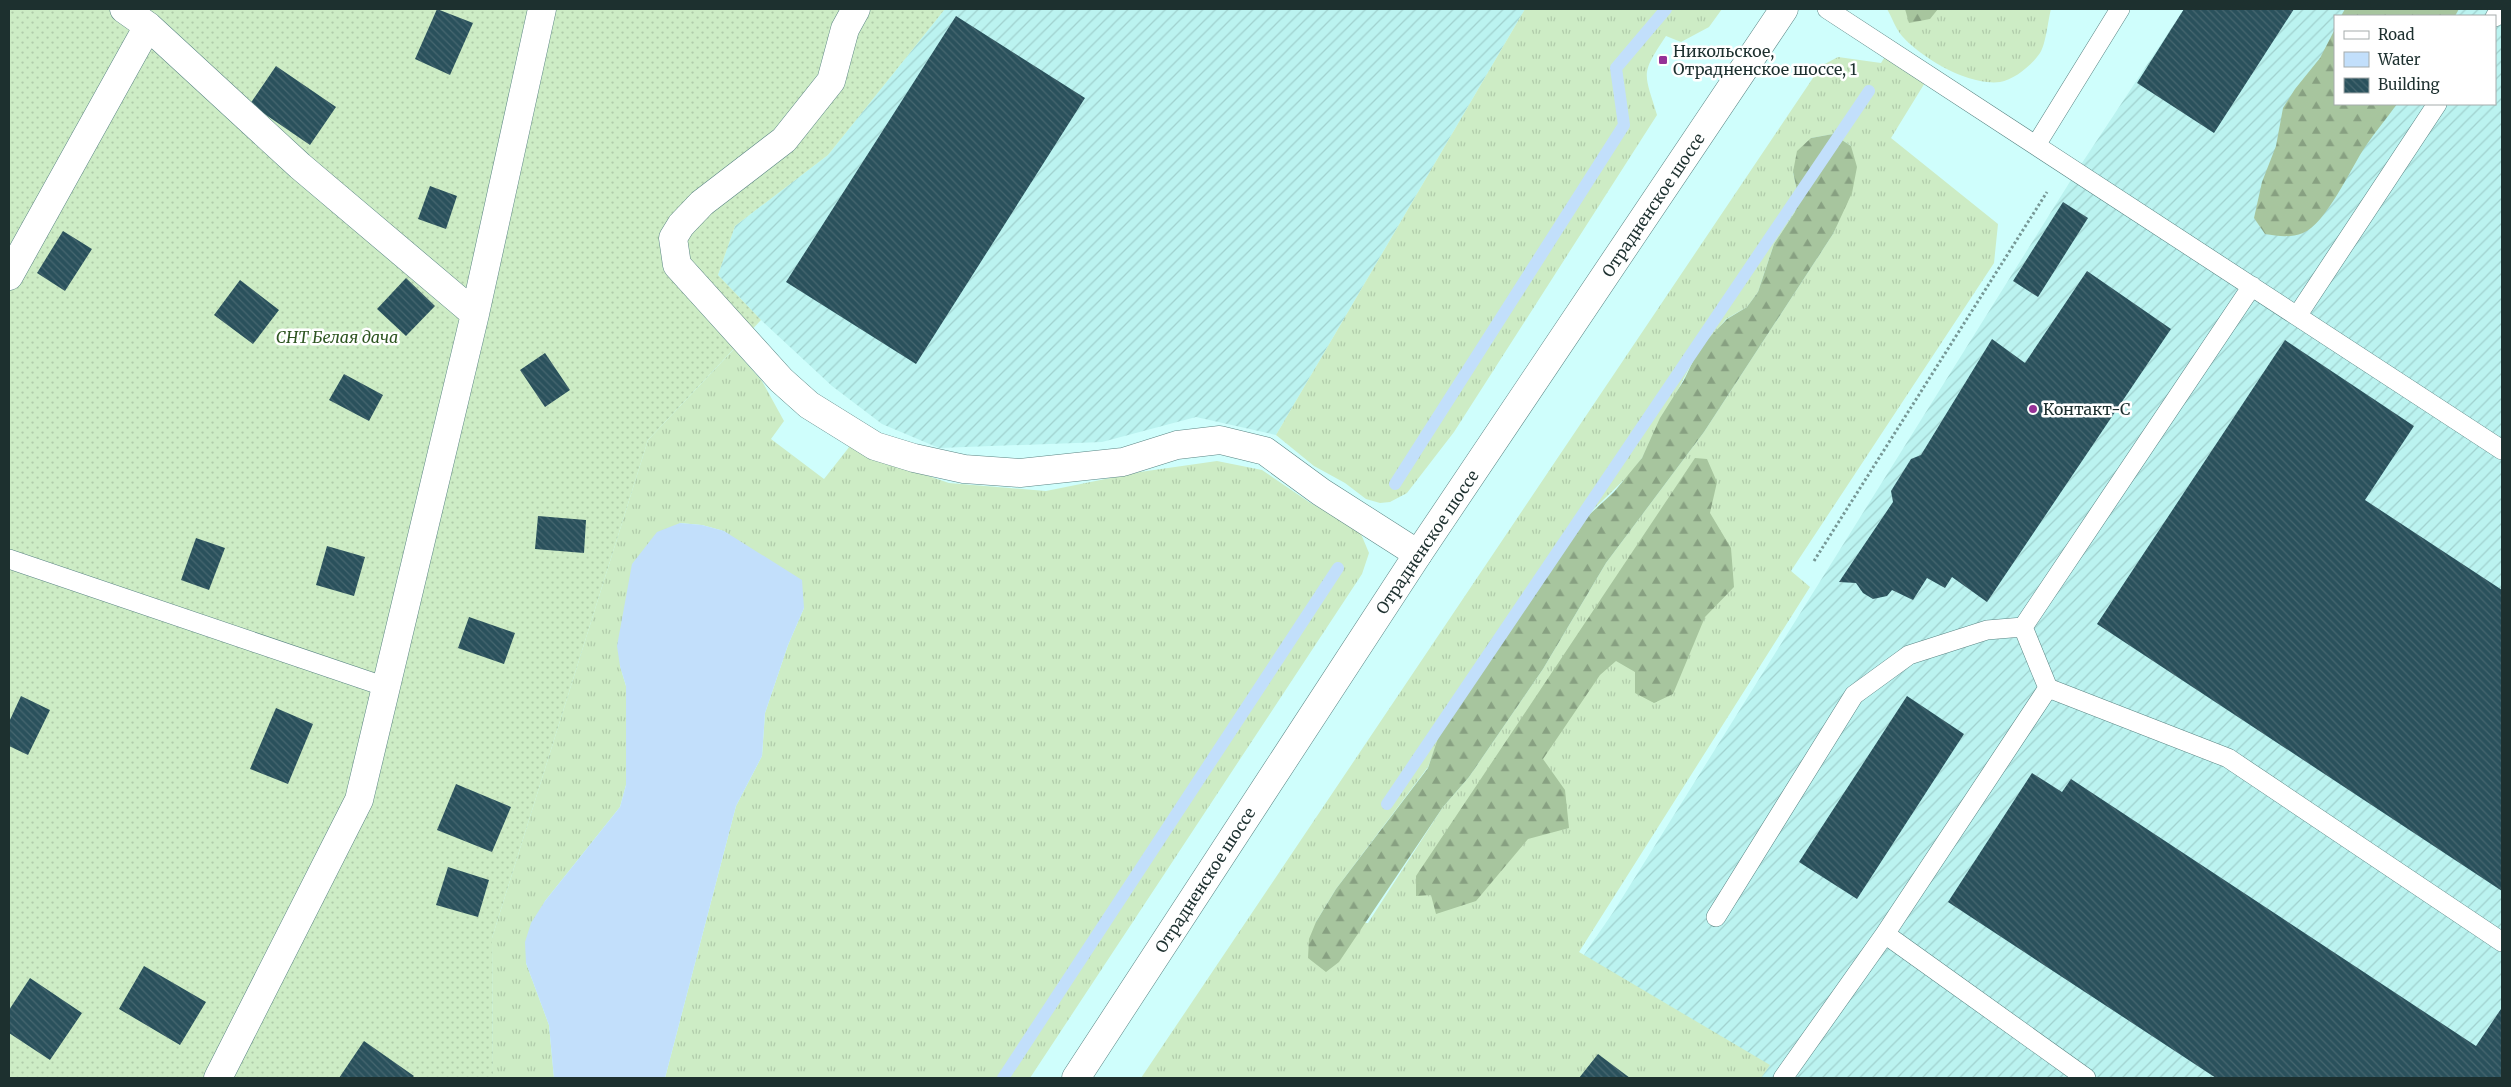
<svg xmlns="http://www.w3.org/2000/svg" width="2511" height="1087" font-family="Merriweather,serif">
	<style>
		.industrial { fill: url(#industrial-furrows); fill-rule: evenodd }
		.grass { fill: url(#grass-tufts); fill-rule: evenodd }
		.forest { fill: url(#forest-firs) }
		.garden { fill: url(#garden-dots) }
		.water { fill: #c2dffb }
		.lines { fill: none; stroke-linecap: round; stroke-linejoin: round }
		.stream { stroke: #c2dffb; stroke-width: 12 }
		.building { fill: url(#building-back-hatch) }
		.lane-casing { stroke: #598483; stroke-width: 20 }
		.street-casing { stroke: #598483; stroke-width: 29 }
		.secondary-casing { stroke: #598483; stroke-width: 29 }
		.path { stroke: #779896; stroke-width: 3; stroke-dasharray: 2.5 2.5; stroke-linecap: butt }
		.lane { stroke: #fff; stroke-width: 19 }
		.street { stroke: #fff; stroke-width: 28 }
		.secondary { stroke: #fff; stroke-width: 28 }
		.poi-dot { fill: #963197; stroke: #fff; stroke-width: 2 }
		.labels { text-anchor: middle; stroke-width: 5; stroke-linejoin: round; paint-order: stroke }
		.poi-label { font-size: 16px; fill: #1d302f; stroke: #fff; text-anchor: start }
		.street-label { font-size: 16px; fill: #1d302f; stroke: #fff }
		.park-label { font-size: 16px; font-style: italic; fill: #2e5521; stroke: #fff }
	</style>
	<defs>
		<pattern id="industrial-furrows" width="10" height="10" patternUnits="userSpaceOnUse" patternTransform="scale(1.25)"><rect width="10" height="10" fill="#bbf3f0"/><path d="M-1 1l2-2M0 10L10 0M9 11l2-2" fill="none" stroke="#a0d1ce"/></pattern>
		<pattern id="grass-tufts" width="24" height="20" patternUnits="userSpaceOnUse" patternTransform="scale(1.25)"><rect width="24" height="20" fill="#cdecc5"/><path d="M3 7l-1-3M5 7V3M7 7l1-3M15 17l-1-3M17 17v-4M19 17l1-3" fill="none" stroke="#b0cbaa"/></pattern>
		<pattern id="forest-firs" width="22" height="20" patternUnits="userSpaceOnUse" patternTransform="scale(1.25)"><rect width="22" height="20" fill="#a7c59e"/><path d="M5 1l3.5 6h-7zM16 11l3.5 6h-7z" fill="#87a081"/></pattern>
		<pattern id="garden-dots" width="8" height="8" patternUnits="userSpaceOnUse" patternTransform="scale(1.25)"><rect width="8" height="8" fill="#cdecc5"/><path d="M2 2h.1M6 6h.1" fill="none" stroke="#b0cbaa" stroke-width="1.8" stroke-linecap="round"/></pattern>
		<pattern id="building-back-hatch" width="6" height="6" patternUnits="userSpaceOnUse" patternTransform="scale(1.25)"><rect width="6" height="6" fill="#2a515c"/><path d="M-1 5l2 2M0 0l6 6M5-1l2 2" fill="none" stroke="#476770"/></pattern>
	</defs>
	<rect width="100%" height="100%" fill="#cffefc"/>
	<!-- industrial -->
	<path class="industrial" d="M945 9H1525L1276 435 1196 417 1102 442 939 448 882 424 832 386 761 320 718 275 735 226 828 155Z
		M2184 9H2502V1078H1499L1614 911 2076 172ZM2335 16H2495V104H2335Z"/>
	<!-- grass -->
	<path class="grass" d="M1525 9H1722L1709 27 1681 42 1666 36C1640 75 1644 72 1657 115L1454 432 1407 493 1390 502 1380 503 1366 499 1345 483 1314 466 1276 435Z
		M1887 9H2051C2048 20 2046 44 2040 53 2032 65 2014 80 2000 82 1968 86 1922 58 1902 36 1895 28 1892 17 1887 9Z
		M1886 55 1926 81 1891 138 1998 224 1994 263 1791 571 1810 587 1579 952 1770 1065 1761 1078H1141L1821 66 1838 57 1881 63ZM1833 134 1851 146 1841 214 1833 234 1704 432 1606 563 1543 669 1469 777 1443 807 1368 923 1316 922 1336 889 1428 767 1448 715 1544 574 1567 535 1631 473 1642 458 1695 357 1726 319 1747 307 1758 292 1774 244 1795 212 1798 195 1793 172 1811 138Z
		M734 349 762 381 784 421 771 439 824 479 850 446 870 456 949 483 1046 491 1140 472 1217 461 1262 470 1309 502 1353 527 1361 534 1369 553 1362 574 1030 1078H665L736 806 762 756 765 713 788 645 804 608 724 531 702 525 680 523 620 666 626 686V785L620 807 545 901 526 963 549 1025 554 1078H493L492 938 648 440Z"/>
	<!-- forest -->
	<path class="forest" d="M1905 9H1938L1930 19 1909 23Z
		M2345 9H2459L2455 16H2341Z
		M2335 29V104H2397C2387 118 2375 132 2365 147 2351 168 2326 224 2303 233 2290 238 2278 236 2265 234L2254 218 2262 182 2276 146 2283 108 2295 89 2320 58Z
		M1833 134 1851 146 1857 167 1852 193 1833 234 1704 432 1606 563 1543 669 1469 777 1443 807 1339 962 1326 972 1308 958 1309 939 1316 922 1336 889 1428 768 1440 732 1448 715 1482 666 1486 646 1544 574 1567 535 1614 492 1642 458 1660 418 1684 380 1695 357 1708 339 1727 319 1747 307 1758 292 1774 244 1795 212 1798 195 1793 172 1797 151 1811 138Z
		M1695 458 1707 459 1717 482 1710 513 1731 548 1734 587 1705 617 1673 694 1654 703 1635 693V672L1616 661 1600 675 1543 759 1565 790 1569 828 1528 839 1476 901 1436 914 1431 895 1416 896V876Z"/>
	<!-- garden -->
	<path class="garden" d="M9 9H945L828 155 735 226 718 275 761 320 648 440 492 938 493 1078H9Z"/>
	<!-- water -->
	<path class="water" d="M680 523 702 525 724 531 802 580 804 608 788 645 765 713 762 756 736 806 665 1078H554L549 1025 526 963 525 942 531 923 545 901 620 807 626 785V686L620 666 617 646 632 564 657 532Z"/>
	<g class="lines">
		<!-- stream -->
		<path class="stream" d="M1395 484 1624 125 1616 68 1666 9
			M1387 804 1869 91
			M1003 1078 1338 568"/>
	</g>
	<!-- building -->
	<path class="building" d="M437 9 473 23 450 75 415 59Z
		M2184 9H2294L2214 133 2137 83Z
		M956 16 1085 98 916 364 786 282Z
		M276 66 336 107 310 145 250 104Z
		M430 186 457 196 446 229 418 219Z
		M2063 202 2088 218 2038 297 2013 281Z
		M63 231 92 249 65 291 37 273Z
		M2087 271 2171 329 1987 602 1952 577 1945 588 1927 578 1913 600 1892 590 1887 596 1873 599 1863 593 1856 583 1839 582 1893 502 1891 491 1911 459 1921 455 1992 339 2025 363Z
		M406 278 435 306 406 336 377 309Z
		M240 280 279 310 253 344 214 315Z
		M2285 340 2414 426 2365 500 2502 590V891L2097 624Z
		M545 353 570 390 545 407 520 370Z
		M344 374 383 395 369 421 329 400Z
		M538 516 586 520 584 553 535 549Z
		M196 538 225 548 209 590 181 580Z
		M327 546 365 557 354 596 316 585Z
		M469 617 515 633 504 664 458 648Z
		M21 696 50 710 28 755 9 746V722Z
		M1907 696 1964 734 1857 899 1799 862Z
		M276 708 313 724 288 784 250 769Z
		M2032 773 2062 792 2071 779 2476 1046 2501 1009 2502 1078H2216L1948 902Z
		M456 784 511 807 492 852 437 830Z
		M448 867 489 880 478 917 436 905Z
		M144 966 206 1002 180 1045 119 1009Z
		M30 978 82 1013 50 1060 9 1033V1010Z
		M364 1041 414 1076 412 1078H339Z
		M1598 1054 1630 1078H1579Z"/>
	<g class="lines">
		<!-- lane casing -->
		<g class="lane-casing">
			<path id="lane" d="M1827 9 2502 450
				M2495 17 2500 9
				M2036 145 2120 9
				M2297 316 2437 104
				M9 559 386 687
				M2048 688 2228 758 2502 942
				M1716 917 1854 695 1909 655 1987 630 2023 627
				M1885 934 2086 1078
				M1783 1078 1885 934 2048 688 2023 627 2252 286"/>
		</g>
		<!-- street casing -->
		<g class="street-casing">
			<path id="street" d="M124 9 148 26 300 166 475 314
				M856 9 845 29 831 81 784 140 702 203 681 225 673 238 677 265 781 380 809 405 875 446 914 458 964 469 1020 473 1123 462 1177 445 1220 440 1265 451 1321 492 1418 554
				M9 276 148 26
				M218 1078 359 800 475 314 542 9"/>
		</g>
		<!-- secondary casing -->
		<g class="secondary-casing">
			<path id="secondary" d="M1076 1078 1418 554 1784 9"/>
		</g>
		<!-- path -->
		<path class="path" d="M1814 561 2047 192"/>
		<!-- lane -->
		<use href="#lane" class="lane"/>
		<!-- street -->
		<use href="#street" class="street"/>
		<!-- secondary -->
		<use href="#secondary" class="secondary"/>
	</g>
	<!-- markers -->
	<g class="poi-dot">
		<rect x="1658" y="55" width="10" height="10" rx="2.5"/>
		<circle cx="2033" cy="409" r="5"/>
	</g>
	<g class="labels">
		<!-- poi labels -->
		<g class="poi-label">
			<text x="1673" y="57">Никольское,<tspan x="1673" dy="18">Отрадненское шоссе, 1</tspan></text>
			<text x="2043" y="415">Контакт-С</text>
		</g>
		<!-- street labels -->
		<g class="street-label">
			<text transform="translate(1653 205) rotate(-56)" y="6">Отрадненское шоссе</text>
			<text transform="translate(1427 542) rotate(-56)" y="6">Отрадненское шоссе</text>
			<text transform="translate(1205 880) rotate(-57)" y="6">Отрадненское шоссе</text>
		</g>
		<!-- park labels -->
		<g class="park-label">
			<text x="337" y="343">СНТ Белая дача</text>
		</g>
	</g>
	<!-- border -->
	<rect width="2511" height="1087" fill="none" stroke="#1d302f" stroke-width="20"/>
	<!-- legend -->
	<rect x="2334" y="15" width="162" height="90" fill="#ffffff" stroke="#a5acac"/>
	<rect x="2344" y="31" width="25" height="8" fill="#ffffff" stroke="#a5acac"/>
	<text x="2378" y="40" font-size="15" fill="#1d302f">Road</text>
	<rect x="2344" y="52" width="25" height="15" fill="#c2dffb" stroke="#a5acac"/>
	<text x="2378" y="65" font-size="15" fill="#1d302f">Water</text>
	<rect x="2344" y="78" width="25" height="15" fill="url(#building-back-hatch)" stroke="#a5acac"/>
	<text x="2378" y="90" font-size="15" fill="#1d302f">Building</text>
</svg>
